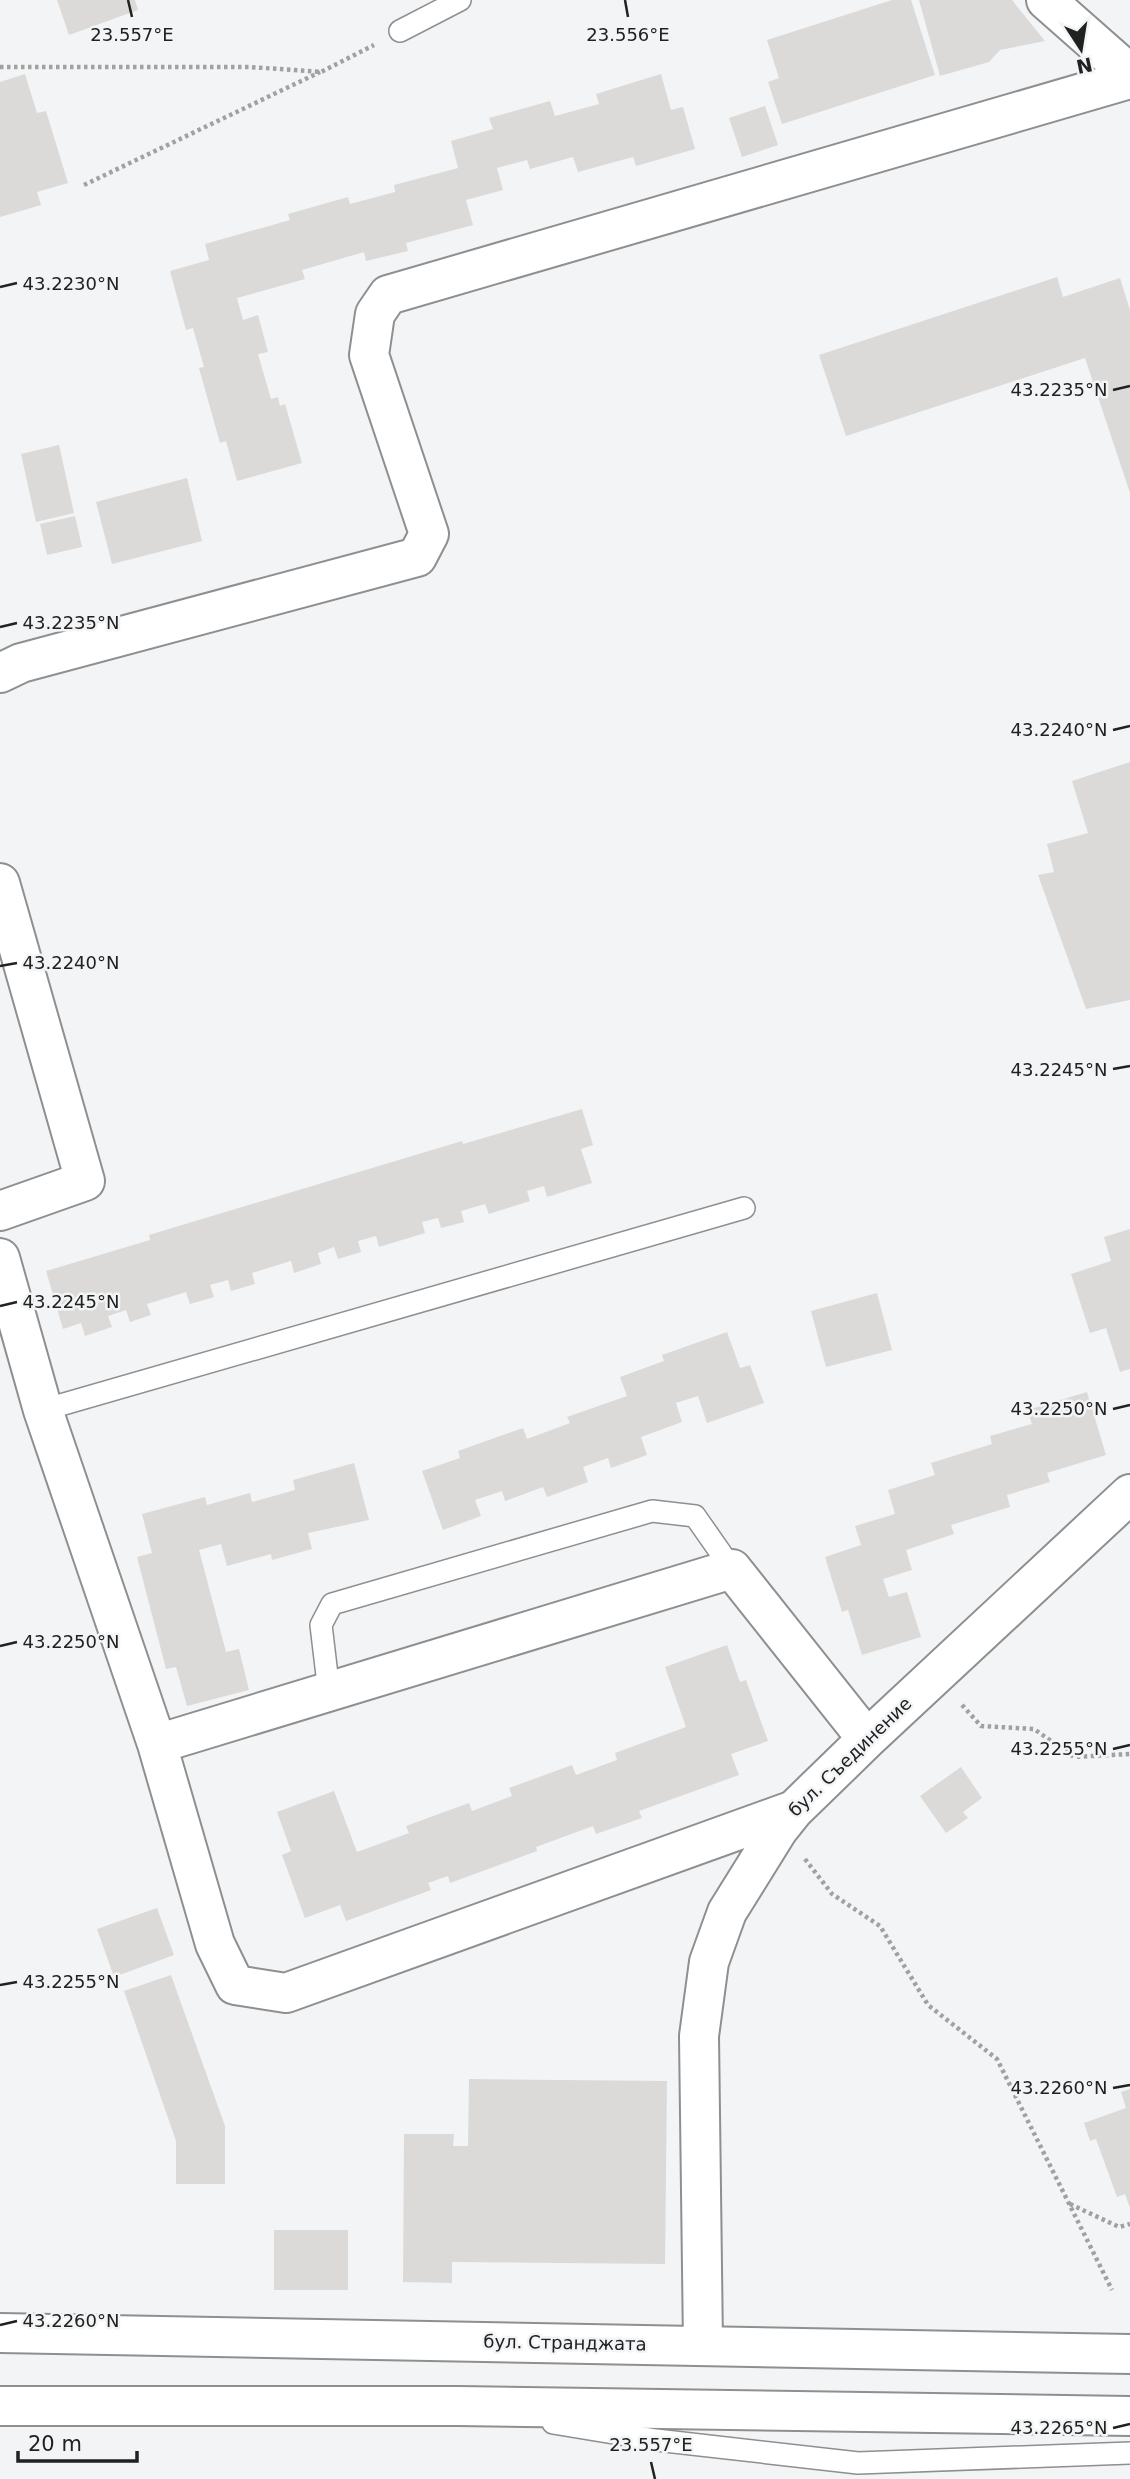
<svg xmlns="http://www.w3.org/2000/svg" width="1130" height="2479" font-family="'DejaVu Sans',sans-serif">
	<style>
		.building { fill: #dbdad8 }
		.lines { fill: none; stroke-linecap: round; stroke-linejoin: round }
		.lane-casing { stroke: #8e8f90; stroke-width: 24 }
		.street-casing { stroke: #8e8f90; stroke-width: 42 }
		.secondary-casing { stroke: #8e8f90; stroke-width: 42 }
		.path { stroke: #a0a1a1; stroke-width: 4.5; stroke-dasharray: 3.5 3.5; stroke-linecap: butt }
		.lane { stroke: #fff; stroke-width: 21 }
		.street { stroke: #fff; stroke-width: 38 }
		.secondary { stroke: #fff; stroke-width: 38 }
		.ticks { fill: none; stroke: #202121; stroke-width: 2.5 }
		.labels { text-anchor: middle; stroke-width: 5; stroke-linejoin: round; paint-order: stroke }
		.street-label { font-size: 18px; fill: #202121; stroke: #f3f4f5 }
		.ticks-label { font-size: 18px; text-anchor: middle; fill: #202121; stroke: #f3f4f5; stroke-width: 5; stroke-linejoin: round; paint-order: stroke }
	</style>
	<rect width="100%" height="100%" fill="#f3f4f5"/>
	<!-- building -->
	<path class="building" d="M57 0H135L138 10 69 35Z
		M892 0H911L935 75 782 124 768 82 779 78 767 40Z
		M919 0H1012L1045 41 1000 50 989 62 940 76Z
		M25 74 37 113 46 111 68 183 37 192 41 205 0 217V82Z
		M661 74 671 110 683 107 695 149 636 166 633 157 578 172 573 157 530 169 527 160 497 168 503 190 466 200 473 225 406 243 408 251 366 261 364 252 302 270 305 279 237 298 243 320 258 315 268 352 258 354 271 399 278 397 280 406 285 404 302 463 237 481 226 441 220 443 199 368 204 367 193 328 186 330 170 271 209 260 205 244 290 220 288 214 348 197 350 204 395 192 394 185 458 168 451 141 493 129 489 118 550 101 555 116 599 104 596 94Z
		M765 106 778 145 742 157 729 118Z
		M1057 277 1063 297 1120 278 1130 310V493L1085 358 846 436 819 355Z
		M59 445 74 513 36 522 21 454Z
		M187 478 202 541 112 564 96 502Z
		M75 516 82 547 47 555 40 524Z
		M1130 762V1000L1086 1009 1038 875 1054 872 1047 844 1088 833 1072 781Z
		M582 1109 593 1145 581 1149 592 1183 547 1197 544 1186 527 1191 530 1201 489 1214 485 1204 461 1211 464 1222 441 1228 438 1218 422 1222 425 1233 379 1247 376 1236 358 1241 361 1252 338 1259 334 1247 318 1253 321 1264 294 1273 291 1261 252 1273 255 1284 231 1291 228 1280 210 1285 214 1297 190 1304 186 1292 147 1304 151 1315 130 1322 126 1310 108 1316 112 1327 85 1336 81 1323 63 1329 46 1271 150 1240 149 1235 462 1141 463 1144Z
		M1130 1229V1369L1120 1372 1106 1328 1090 1333 1071 1274 1111 1261 1104 1237Z
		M877 1293 892 1350 826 1367 811 1311Z
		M727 1332 740 1368 750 1365 764 1403 707 1423 698 1396 676 1403 682 1422 641 1437 647 1455 611 1468 608 1458 583 1467 588 1482 547 1497 543 1487 505 1501 502 1491 475 1500 481 1516 443 1530 422 1471 460 1458 458 1451 523 1428 527 1439 570 1423 567 1417 627 1396 620 1377 664 1361 662 1355Z
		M1087 1392 1106 1455 1047 1473 1050 1482 1007 1495 1010 1507 951 1525 954 1534 906 1550 912 1570 883 1579 889 1597 907 1592 921 1637 862 1655 848 1610 842 1612 825 1557 861 1545 855 1526 895 1514 888 1490 935 1475 931 1463 992 1444 990 1436 1032 1424 1027 1410Z
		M354 1463 369 1520 308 1533 312 1549 272 1560 271 1554 227 1566 221 1544 199 1550 226 1652 239 1649 249 1690 187 1706 176 1667 166 1669 137 1557 152 1553 142 1514 205 1497 207 1505 250 1493 252 1502 295 1490 293 1480Z
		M727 1645 740 1682 746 1680 768 1741 731 1754 739 1775 639 1811 642 1818 596 1834 593 1826 536 1847 537 1851 450 1883 448 1876 428 1883 431 1890 346 1921 340 1905 305 1918 282 1855 291 1851 277 1812 334 1791 357 1852 409 1833 406 1826 469 1803 472 1811 512 1796 509 1788 572 1765 576 1775 617 1760 615 1753 686 1727 665 1667Z
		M961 1767 982 1798 963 1812 968 1818 946 1833 920 1796Z
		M157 1908 174 1955 114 1977 97 1929Z
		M171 1975 225 2126V2184H176V2141L124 1991Z
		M469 2079 667 2081 665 2264 452 2262V2283L403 2282 404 2134H454L453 2146H468Z
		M1130 2089V2208L1125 2194 1117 2197 1096 2139 1090 2141 1084 2123 1126 2108 1121 2092Z
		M274 2230H348V2290H274Z"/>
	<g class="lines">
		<!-- lane casing -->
		<g class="lane-casing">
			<path id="lane" d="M400 31 460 0
				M43 1410 744 1208
				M329 1692 321 1625 332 1604 652 1511 695 1516 732 1569
				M553 2423 656 2440 858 2463 1130 2453"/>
		</g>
		<!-- street casing -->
		<g class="street-casing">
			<path id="street" d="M1046 0 1130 74
				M0 673 21 663 417 557 429 534 369 355 375 314 388 295 1130 79
				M0 883 85 1181 0 1211
				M0 1258 43 1410 157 1744 732 1569 867 1739
				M157 1744 215 1944 235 1985 286 1993 794 1810
				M703 2345 699 2036 709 1962 727 1912 778 1830 794 1810 867 1739 1130 1494"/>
		</g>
		<!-- secondary casing -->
		<g class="secondary-casing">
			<path id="secondary" d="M0 2333 1130 2354
				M0 2406H458L1130 2416"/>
		</g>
		<!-- path -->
		<path class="path" d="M0 67H250L321 72 374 45
			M84 185 320 72
			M962 1705 981 1726 1034 1729 1074 1757 1130 1754
			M805 1859 832 1894 880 1926 928 2005 997 2059 1112 2290
			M1070 2204 1119 2227 1130 2224"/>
		<!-- lane -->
		<use href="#lane" class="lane"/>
		<!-- street -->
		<use href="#street" class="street"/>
		<!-- secondary -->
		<use href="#secondary" class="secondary"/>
	</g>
	<!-- ticks -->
	<path class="ticks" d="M128 0 132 17M625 0 628 17M0 287 17 283M1113 390 1130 386M0 627 17 623M1113 730 1130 726M0 966 17 963M1113 1069 1130 1066M0 1306 17 1302M1113 1409 1130 1405M0 1646 17 1642M1113 1749 1130 1745M0 1985 17 1982M1113 2088 1130 2085M0 2325 17 2321M1113 2428 1130 2424M651 2462 655 2479"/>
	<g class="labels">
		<!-- street labels -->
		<g class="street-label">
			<text transform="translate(850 1757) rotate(-44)" y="6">бул. Съединение</text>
			<text transform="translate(565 2343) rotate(1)" y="6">бул. Странджата</text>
		</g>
	</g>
	<g class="ticks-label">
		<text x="132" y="41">23.557°E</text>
		<text x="628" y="41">23.556°E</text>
		<text x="71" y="290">43.2230°N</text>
		<text x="1059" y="396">43.2235°N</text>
		<text x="71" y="629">43.2235°N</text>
		<text x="1059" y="736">43.2240°N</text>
		<text x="71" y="969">43.2240°N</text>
		<text x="1059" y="1076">43.2245°N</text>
		<text x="71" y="1308">43.2245°N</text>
		<text x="1059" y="1415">43.2250°N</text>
		<text x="71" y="1648">43.2250°N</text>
		<text x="1059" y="1755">43.2255°N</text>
		<text x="71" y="1988">43.2255°N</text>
		<text x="1059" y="2094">43.2260°N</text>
		<text x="71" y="2327">43.2260°N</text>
		<text x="1059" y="2434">43.2265°N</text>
		<text x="651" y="2451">23.557°E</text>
	</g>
	<!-- north arrow -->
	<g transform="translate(1081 49) rotate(168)" stroke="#f3f4f5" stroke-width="5" paint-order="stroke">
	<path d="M0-5L12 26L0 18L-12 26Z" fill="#202121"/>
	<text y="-10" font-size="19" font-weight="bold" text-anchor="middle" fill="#202121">N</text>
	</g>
	<!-- scale -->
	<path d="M18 2451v10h119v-10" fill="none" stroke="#202121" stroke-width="3.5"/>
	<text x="28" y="2451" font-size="21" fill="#202121" stroke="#f3f4f5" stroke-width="5" paint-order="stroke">20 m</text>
</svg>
